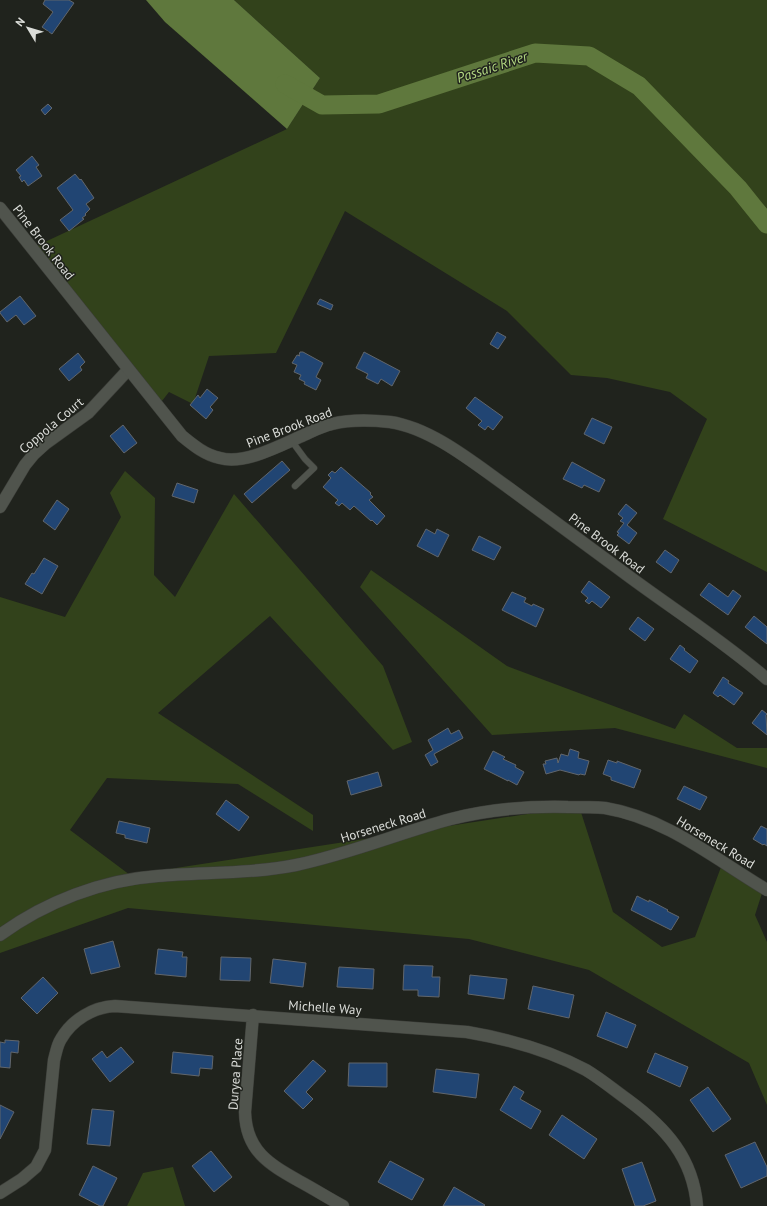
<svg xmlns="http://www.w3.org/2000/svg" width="767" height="1206" font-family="'PT Sans',sans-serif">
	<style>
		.green { fill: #32421b }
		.water { fill: #5f783d }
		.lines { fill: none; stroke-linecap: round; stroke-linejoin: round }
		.river { stroke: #5f783d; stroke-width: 19 }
		.building { fill: #214573; stroke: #61666c }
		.service-casing { stroke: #3c3e39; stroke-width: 7 }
		.minor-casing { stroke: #3c3e39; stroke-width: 13 }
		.tertiary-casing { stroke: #3c3e39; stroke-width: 13 }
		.service { stroke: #50544d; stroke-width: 6 }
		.minor { stroke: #50544d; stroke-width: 12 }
		.tertiary { stroke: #50544d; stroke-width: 12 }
		.labels { text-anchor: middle; stroke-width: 3; stroke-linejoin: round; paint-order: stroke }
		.street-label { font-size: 13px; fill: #dbddd9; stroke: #20231d }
		.water-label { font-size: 14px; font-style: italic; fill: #b3d882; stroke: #20231d }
	</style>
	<rect width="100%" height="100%" fill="#20231d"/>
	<!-- green -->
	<path class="green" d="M234 0H767V572L663 519 707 419 670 392 607 378 571 375 507 311 345 211 276 353 209 356 193 404 169 392 158 406 34 247 287 129 320 78Z
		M125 471 155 498 154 575 175 597 234 494 383 666 412 742 393 750 270 616 158 713 313 815V831L238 784 107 778 70 830 130 875 579 806 613 912 662 947 695 937 724 859 764 887 755 915 767 942V1105L749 1063 589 970 469 939 128 908 0 953V597L65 617 121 517 110 493Z
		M371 570 507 666 675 729 684 714 737 748H767V768L615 728 492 735 360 587Z
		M173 1167 185 1206H127L143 1173Z"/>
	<!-- water -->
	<path class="water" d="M146 0H234L320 78 287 129 165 22Z"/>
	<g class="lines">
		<!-- river -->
		<path class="river" d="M285 84 322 105 379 104 535 53 589 56 639 86 738 188 767 224"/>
	</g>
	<!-- building -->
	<path class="building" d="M45 0H69L74 3 52 34 42 27 53 12 43 4Z
		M48 104 52 108 45 115 41 110Z
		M32 156 39 165 36 167 42 176 28 186 24 180 22 182 19 177 21 176 16 170Z
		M75 174 80 180 81 179 94 198 86 204 90 209 85 214 86 215 82 218 84 219 69 231 60 220 73 210 57 188Z
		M20 296 36 316 24 325 16 315 7 322 0 313V312Z
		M320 299 333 305 331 310 317 304Z
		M497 332 506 337 498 349 490 344Z
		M300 352H303L323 363 316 377 321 380 316 390 304 384 305 382 299 379 301 375 294 372 297 365 292 363 297 355 300 356 299 355Z
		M364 352 400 371 392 386 381 379 378 384 366 378 368 374 356 368Z
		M78 353 85 362 80 367 82 370 69 381 59 369Z
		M207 389 218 398 210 407 213 410 206 419 190 405 198 395 200 398Z
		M475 397 503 417 493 430 488 426 485 430 478 425 482 421 466 408Z
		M592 418 612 427 604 444 584 434Z
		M123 425 137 443 124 453 110 436Z
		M282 461 290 470 252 503 244 494Z
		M572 462 605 480 599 492 584 485 582 488 563 479Z
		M341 467 371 493 370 494 373 497 369 500 385 516 377 525 372 520 371 521 354 506 350 510 342 503 339 506 335 503 338 500 323 487 331 478 328 475 332 471 335 473Z
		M177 483 198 490 194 503 172 496Z
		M57 500 69 509 55 530 43 521Z
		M626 504 637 513 627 525 637 533 629 544 617 535 619 533 617 532 624 523 620 521 623 518 618 514Z
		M426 529 435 534 437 529 449 535 438 557 417 546Z
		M479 536 501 547 494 560 472 550Z
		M665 550 679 560 671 573 656 562Z
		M44 558 58 566 42 594 25 584 32 573 34 574Z
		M589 581 610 597 601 608 592 601 589 604 585 601 588 598 581 592Z
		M709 583 728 597 733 590 741 596 728 615 700 595Z
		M512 592 526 598 524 602 532 606 533 604 544 609 536 627 502 610Z
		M754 616 767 627V644L745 627Z
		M638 617 654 629 645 641 629 629Z
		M680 645 685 649 684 650 698 661 690 673 670 659Z
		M723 677 729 681 728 683 743 693 734 705 720 695 718 697 713 693Z
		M762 710 767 714 766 715 767 735 752 723Z
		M448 728 451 734 459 730 463 738 434 754 438 762 431 766 425 755 433 750 428 740Z
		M570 749 579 752 578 758 589 761 585 775 580 774 579 775 560 770 546 774 543 764H546L545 761 557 758 558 763 561 754 568 756Z
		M493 751 505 757 503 759 516 765 515 767 524 772 517 785 508 780V781L484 769Z
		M608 760 617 763V761L641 770 634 788 611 780V777L603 774Z
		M378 772 382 786 351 795 347 781Z
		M684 786 707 797 700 810 677 799Z
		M226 800 249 817 239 831 216 814Z
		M119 821 150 828 147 843 125 838V835L116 833Z
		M761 826 767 829V846L764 844 763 845 753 839Z
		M637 896 649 902V900L668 910 667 911 679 917 671 930 631 910Z
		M113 941 120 967 91 974 84 949Z
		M158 949 183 952 182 957H187L186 977 155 974Z
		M221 957 251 958 250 981 220 980Z
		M273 959 306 963 303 987 270 983Z
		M404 965 433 966 432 977H440L439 997 418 996V990H403Z
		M339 967 374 969 373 989 337 987Z
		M470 975 507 979 504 999 468 994Z
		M43 977 58 993 37 1014 21 998Z
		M533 986 574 995 569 1018 528 1009Z
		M606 1012 636 1025 627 1048 597 1036Z
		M5 1040 19 1041 18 1053 11 1052 10 1068 0 1067V1042L5 1043Z
		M121 1047 134 1062 110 1082 92 1059 102 1051 107 1058Z
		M173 1052 213 1056 212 1069 200 1068 199 1076 171 1073Z
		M655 1053 688 1067 680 1087 647 1072Z
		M313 1060 326 1071 306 1092 313 1099 303 1109 284 1091Z
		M349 1063H387V1087L348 1086Z
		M436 1069 479 1074 476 1098 433 1092Z
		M514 1086 524 1092 520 1099 541 1111 531 1129 500 1110Z
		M708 1087 731 1119 713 1132 690 1100Z
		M0 1105 14 1112 0 1139Z
		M92 1109 114 1111 110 1146 87 1144Z
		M562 1115 597 1139 584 1159 549 1135Z
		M755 1142 767 1167V1176L741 1188 725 1155Z
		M211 1151 232 1177 214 1192 192 1166Z
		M390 1161 424 1179 412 1200 378 1182Z
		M642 1162 656 1201 643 1206H635L622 1169Z
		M93 1166 117 1178 103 1206H100L79 1195Z
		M454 1187 485 1205 484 1206H443Z"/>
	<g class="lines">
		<!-- service casing -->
		<g class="service-casing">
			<path id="service" d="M291 440 305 459 314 468 295 486"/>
		</g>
		<!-- minor casing -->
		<g class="minor-casing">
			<path id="minor" d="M0 507 25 465 34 454 45 444 88 413 128 370
				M253 1015 245 1112C246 1151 269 1164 299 1181 314 1189 328 1198 343 1206
				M0 1193 22 1179 36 1167 45 1150 54 1060C56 1053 57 1045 61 1039 72 1020 93 1007 115 1006L467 1032C508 1039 549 1050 586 1070 601 1079 614 1090 628 1100 666 1128 693 1158 697 1206"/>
		</g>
		<!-- tertiary casing -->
		<g class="tertiary-casing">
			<path id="tertiary" d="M0 208 182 436C193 445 205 455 220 458 245 465 281 445 304 435 313 431 322 426 332 424 351 419 371 420 390 422 432 428 475 464 509 488 546 515 582 542 619 569 668 606 721 639 767 679
				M0 935C45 902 102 880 158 876 204 872 250 874 296 865 349 854 399 833 451 819 490 809 529 806 568 807 580 807 593 807 605 808 666 818 715 859 767 890"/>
		</g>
		<!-- service -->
		<use href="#service" class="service"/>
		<!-- minor -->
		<use href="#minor" class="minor"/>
		<!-- tertiary -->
		<use href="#tertiary" class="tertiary"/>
	</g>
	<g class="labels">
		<!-- street labels -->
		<g class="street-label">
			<text transform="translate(44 242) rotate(52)" y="5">Pine Brook Road</text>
			<text transform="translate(51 425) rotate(-40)" y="5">Coppola Court</text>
			<text transform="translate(289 427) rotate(-21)" y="5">Pine Brook Road</text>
			<text transform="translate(607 543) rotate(37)" y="5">Pine Brook Road</text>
			<text transform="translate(383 825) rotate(-17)" y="5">Horseneck Road</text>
			<text transform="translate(716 842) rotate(31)" y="5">Horseneck Road</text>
			<text transform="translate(325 1007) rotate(4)" y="5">Michelle Way</text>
			<text transform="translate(235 1074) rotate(-86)" y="5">Duryea Place</text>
		</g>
		<!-- water labels -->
		<g class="water-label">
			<text transform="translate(492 67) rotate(-18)" y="5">Passaic River</text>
		</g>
	</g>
	<!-- north arrow -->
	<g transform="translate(28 28) rotate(308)" stroke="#20231d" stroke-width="3" paint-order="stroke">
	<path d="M0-3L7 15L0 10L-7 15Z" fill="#dbddd9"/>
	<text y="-6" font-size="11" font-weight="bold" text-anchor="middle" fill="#dbddd9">N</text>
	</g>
</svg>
